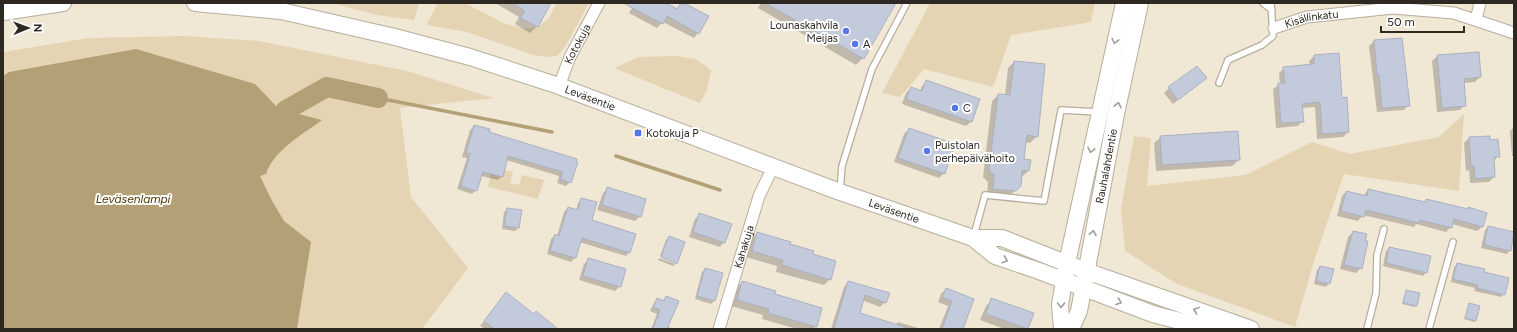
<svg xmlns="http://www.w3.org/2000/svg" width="1517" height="332" font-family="Figtree,sans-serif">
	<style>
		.green { fill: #e5d4b3 }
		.water { fill: #b4a077 }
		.shadow { fill: #0003 }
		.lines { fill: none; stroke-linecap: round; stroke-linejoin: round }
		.stream { stroke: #b4a077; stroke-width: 3.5 }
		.river { stroke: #b4a077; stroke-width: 20 }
		.building { fill: #c3cadc; stroke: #aab1c2 }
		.lane-casing { stroke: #b7ad9c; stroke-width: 8 }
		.street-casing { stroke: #b7ad9c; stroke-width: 13 }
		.secondary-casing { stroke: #b7ad9c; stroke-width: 18 }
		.lane { stroke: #fff; stroke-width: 5.5 }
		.street { stroke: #fff; stroke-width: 11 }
		.secondary { stroke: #fff; stroke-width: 16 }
		.oneway { stroke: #a09f9c }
		.poi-dot { fill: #5575ea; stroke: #fff; stroke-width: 1.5 }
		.labels { text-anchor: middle; stroke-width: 4; stroke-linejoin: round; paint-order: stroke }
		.street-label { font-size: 11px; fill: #2d2922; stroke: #fff }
		.poi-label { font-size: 11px; fill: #2d2922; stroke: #fff; text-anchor: start }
		.water-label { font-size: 12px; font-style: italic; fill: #4b3600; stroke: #fff }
	</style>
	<rect width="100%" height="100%" fill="#f1e7d5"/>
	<!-- green -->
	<path class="green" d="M332 3H419L414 20 377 15Z
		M438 3H465L503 23 526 29 539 26 549 18 557 3H589L565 47 557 56 546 57 533 55 467 32 426 25Z
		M930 3H1095L1091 22 1011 35 993 87 924 69 900 97 882 93Z
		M184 36 259 41 407 71 494 98 400 108 411 197 468 268 422 329H258L3 162V52L89 38Z
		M677 56 696 59 711 70 707 90 700 103 614 68 639 57Z
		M1464 114 1459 191 1344 174 1314 261 1295 327 1177 284 1125 251 1121 208 1134 136 1151 138 1147 186 1245 175 1312 142 1350 154 1439 137Z
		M492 167 513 172 510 183 519 185 522 175 544 180 538 199 488 187Z"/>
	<!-- water -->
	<path class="water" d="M136 49 255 84 279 109 322 120C303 134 273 151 266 174L260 176 271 199 284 221 311 242 297 329H3V76L9 72Z"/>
	<!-- shadow -->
	<path class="shadow" d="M495 3H550L537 26 530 33 515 24 519 17Z
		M635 3H664L676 9 682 3 698 33 694 38 663 22 657 28 629 13Z
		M761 3H894L863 58 856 65 758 8Z
		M1374 41 1409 105 1404 110 1377 112 1369 46Z
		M1314 56 1348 132 1343 137 1317 139 1315 107 1301 108 1302 121 1298 126 1276 128 1273 89 1280 84 1279 73 1284 68 1310 66 1309 61Z
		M1437 56 1480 77 1475 82 1464 83 1465 105 1460 110 1437 112 1432 61Z
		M1014 62 1044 65 1037 136 1030 143 1025 142 1022 160 1028 171 1022 177H1020V186L1008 197 987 195 988 182 983 177 992 101 998 95H1005L1008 68Z
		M1206 78 1173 104 1164 93 1169 88Z
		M927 81 971 122 966 126 902 104 906 93 911 88 920 91 922 86Z
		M474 126 488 133 575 159 570 182 566 186 557 183 559 176 506 160 502 176 498 180 481 176 476 190 472 194 457 189 467 158 462 157 470 130Z
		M1514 127V156H1512L1510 131Z
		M909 129 944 173 939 178 894 162 904 134Z
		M1161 137 1239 160 1232 166 1156 171 1154 143Z
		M1489 137V141L1498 156 1493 162 1494 177 1489 182 1470 183 1469 170 1466 171 1464 143 1469 138Z
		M608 188 640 216 635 221 597 210 603 193Z
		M1368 190 1424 202 1426 200 1467 210 1469 208 1482 227 1477 231 1452 224 1451 227 1446 232 1416 224 1414 227 1363 215 1358 221 1337 216 1342 196 1346 192 1363 196Z
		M582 199 590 220 629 252 626 256 579 242 575 258 571 262 547 254 551 239 555 235 557 236 564 212 568 208 576 211 578 203Z
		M508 209 518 228 515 231 502 229 504 212Z
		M699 215 724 242 720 247 689 237 695 219Z
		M1488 227 1514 233 1510 250 1507 254 1481 248 1485 230Z
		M1353 232 1361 268 1356 273 1340 269 1348 237Z
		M757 233 812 255 830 279 824 285 776 272 777 266 746 257 751 240Z
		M670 237 676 262 660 256 666 240Z
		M1390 248 1426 272 1423 276 1383 266 1386 251Z
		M659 258 675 264 673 266 658 260Z
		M589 259 620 286 615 291 579 280 584 264Z
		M1457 264 1483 273 1504 294 1501 297 1474 291 1475 288 1451 282 1454 267Z
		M1320 267 1329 283 1326 287 1314 284 1317 270Z
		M706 269 722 274 714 301 711 304 695 299 702 272Z
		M742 282 774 295 816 326 814 329H797L762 319 763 315 731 306 736 288Z
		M848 282 885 302 880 307 862 300 858 313 895 325 898 322 921 329H831L844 287Z
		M946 289 972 300 962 329H939L948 306 938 302 941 294Z
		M1406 291 1416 306 1415 307 1402 304Z
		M503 297 549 329H485L480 326Z
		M666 297 667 326 671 328 670 329H651L657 314 650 311 654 303 657 299 662 301Z
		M992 300 1032 314 1027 329H1004L980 320 986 306Z
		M1470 304 1475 321 1474 322 1464 319Z"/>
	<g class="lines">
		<!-- stream -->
		<path class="stream" d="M378 98 552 132
			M616 156 720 190"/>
		<!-- river -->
		<path class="river" d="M286 110 327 87 378 98"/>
	</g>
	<!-- building -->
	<path class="building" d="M512 3H551L538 27 520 18 525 11Z
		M623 3H666L677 9 681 3H684L709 16 699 34 667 16 663 24Z
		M765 3H896L864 59Z
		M1402 38 1410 106 1382 108 1379 75H1377L1374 40Z
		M1479 52 1481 77 1464 79 1466 106 1442 108 1437 55Z
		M1339 53 1342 98 1347 97 1349 132 1322 134 1320 102 1302 104 1304 122 1281 123 1278 83H1285L1283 67 1314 64V55Z
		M1014 61 1045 64 1038 137 1027 135 1024 159 1031 160 1029 171 1022 170 1021 186 1016 191 993 189 994 175 989 170 998 94 1010 95Z
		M1197 66 1207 78 1178 100 1168 87Z
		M926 80 980 99 972 122 906 99 911 87 922 91Z
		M474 125 490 129 489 132 577 159 576 161 578 162 571 183 560 179 563 172 508 156 503 177 483 172 477 191 461 186 470 154 466 153Z
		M909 128 955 144 945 174 898 158Z
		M1238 131 1240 160 1162 165 1160 136Z
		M1490 136V140L1498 139 1500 157H1494L1495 177 1475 179 1474 166H1471L1469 137Z
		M607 187 646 199 641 217 602 205Z
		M1368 189 1425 202 1426 199 1468 209V207L1487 213 1483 227 1454 219 1452 228 1420 220 1419 223 1366 210 1364 217 1341 211 1346 191 1367 196Z
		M581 198 597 202 592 220 636 234 630 253 582 238 576 258 550 251 555 234 559 236 568 207 578 210Z
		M507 208 522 210 519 228 504 226Z
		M699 213 732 224 725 243 693 232Z
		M1488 226 1514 232 1511 251 1484 245Z
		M1353 231 1367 234 1365 241H1368L1362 269 1344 265Z
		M757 232 791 242 790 244 814 251 813 254 836 261 831 280 782 265 783 260 752 251Z
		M669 236 685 242 677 264 661 257Z
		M1389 247 1431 256 1427 273 1386 263Z
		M588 258 626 269 621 287 583 276Z
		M1457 263 1485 269 1484 272 1509 278 1505 295 1477 288 1478 285 1453 279Z
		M1320 266 1334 269 1330 284 1316 281Z
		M705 268 723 273 715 301 697 296Z
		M742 281 776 291 775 294 822 308 817 327 768 313 769 309 737 300Z
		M848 281 890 293 886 303 865 295 860 313 905 327 904 329H834Z
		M946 288 974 299 963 329H942L952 301 942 297Z
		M1406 290 1420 293 1417 306 1403 303Z
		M506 292 534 314 536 311 558 329H494L484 321Z
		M666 296 679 301 667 329H653L660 310 653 307 657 298 664 301Z
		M991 298 1034 313 1028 329 986 314Z
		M1469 303 1480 306 1476 321 1465 318Z"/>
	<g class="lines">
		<!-- lane casing -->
		<g class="lane-casing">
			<path id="lane" d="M1263 3 1272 10
				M1219 83 1228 60 1262 45 1273 36 1271 3
				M840 190 842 166 872 69 907 3
				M974 235 985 195 1044 201 1061 110 1098 112
				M1367 329 1376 293 1377 255 1384 229
				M1429 329 1453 242"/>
		</g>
		<!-- street casing -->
		<g class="street-casing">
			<g id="street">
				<path d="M1476 20 1480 3"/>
				<path id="s1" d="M1274 28 1307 17 1393 8 1454 13 1514 33"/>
				<path id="s2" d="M559 86 570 57 599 3"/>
				<path id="s3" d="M719 329 759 196 773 167"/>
			</g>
		</g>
		<!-- secondary casing -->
		<g class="secondary-casing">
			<g id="secondary">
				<path id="s4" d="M195 3 281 11 395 37 470 57 559 86 840 192 973 238H1002L1086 271 1251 329"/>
				<path d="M3 12 63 3"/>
				<path d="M973 238 995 256 1039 271 1153 314 1191 324 1229 327"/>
				<path d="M1062 329 1060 305 1067 263 1124 3"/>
				<path id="s5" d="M1071 329 1079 311 1116 114 1140 3"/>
			</g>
		</g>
		<!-- lane -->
		<use href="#lane" class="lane"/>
		<!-- street -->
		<use href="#street" class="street"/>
		<!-- secondary -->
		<use href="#secondary" class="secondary"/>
	</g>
	<!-- one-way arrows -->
	<defs><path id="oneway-chevron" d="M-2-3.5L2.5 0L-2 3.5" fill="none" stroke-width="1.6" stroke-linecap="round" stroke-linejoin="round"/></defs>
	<g class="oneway">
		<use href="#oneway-chevron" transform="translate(1115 41) rotate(103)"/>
		<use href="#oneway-chevron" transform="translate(1118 105) rotate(-78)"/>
		<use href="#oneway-chevron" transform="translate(1091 150) rotate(102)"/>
		<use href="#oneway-chevron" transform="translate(1093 233) rotate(-79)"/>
		<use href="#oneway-chevron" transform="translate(1005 260) rotate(19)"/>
		<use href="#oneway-chevron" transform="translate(1119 302) rotate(20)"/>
		<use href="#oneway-chevron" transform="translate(1061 305) rotate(92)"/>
		<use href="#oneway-chevron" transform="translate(1196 310) rotate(-160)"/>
	</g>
	<!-- markers -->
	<g class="poi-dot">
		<circle cx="846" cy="31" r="4"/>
		<circle cx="855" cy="44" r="4"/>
		<circle cx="955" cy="108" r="4"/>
		<rect x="634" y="129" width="8" height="8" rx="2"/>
		<circle cx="927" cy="151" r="4"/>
	</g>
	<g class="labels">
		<!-- street labels -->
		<g class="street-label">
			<text dy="4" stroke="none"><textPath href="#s1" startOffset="39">Kisällinkatu</textPath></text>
			<text dy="4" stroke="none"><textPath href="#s2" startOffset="46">Kotokuja</textPath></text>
			<text dy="4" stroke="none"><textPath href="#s4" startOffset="408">Leväsentie</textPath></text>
			<text dy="4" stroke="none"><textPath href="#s5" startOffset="167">Rauhalahdentie</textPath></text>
			<text dy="4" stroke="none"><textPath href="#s4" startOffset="732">Leväsentie</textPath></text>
			<text dy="4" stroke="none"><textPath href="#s3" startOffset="86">Kahakuja</textPath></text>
		</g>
		<!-- poi labels -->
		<g class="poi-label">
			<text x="838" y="29" text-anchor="end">Lounaskahvila<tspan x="838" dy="13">Meijas</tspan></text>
			<text x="863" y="48">A</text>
			<text x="963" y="112">C</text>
			<text x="646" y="137">Kotokuja P</text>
			<text x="935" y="149">Puistolan<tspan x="935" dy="13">perhepäivähoito</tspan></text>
		</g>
		<!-- water labels -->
		<g class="water-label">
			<text x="133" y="203">Leväsenlampi</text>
		</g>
	</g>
	<!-- border -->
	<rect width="1517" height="332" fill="none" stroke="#2d2922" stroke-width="8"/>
	<!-- north arrow -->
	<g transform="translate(28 28) rotate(89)" stroke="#ffffff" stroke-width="3" paint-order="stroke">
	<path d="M0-3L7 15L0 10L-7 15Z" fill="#2d2922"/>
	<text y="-6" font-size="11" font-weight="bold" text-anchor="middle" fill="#2d2922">N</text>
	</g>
	<!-- scale -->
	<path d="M1381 26v6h83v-6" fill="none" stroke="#2d2922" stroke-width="2"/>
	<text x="1387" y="26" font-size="12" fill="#2d2922" stroke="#ffffff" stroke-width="3" paint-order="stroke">50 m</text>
</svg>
